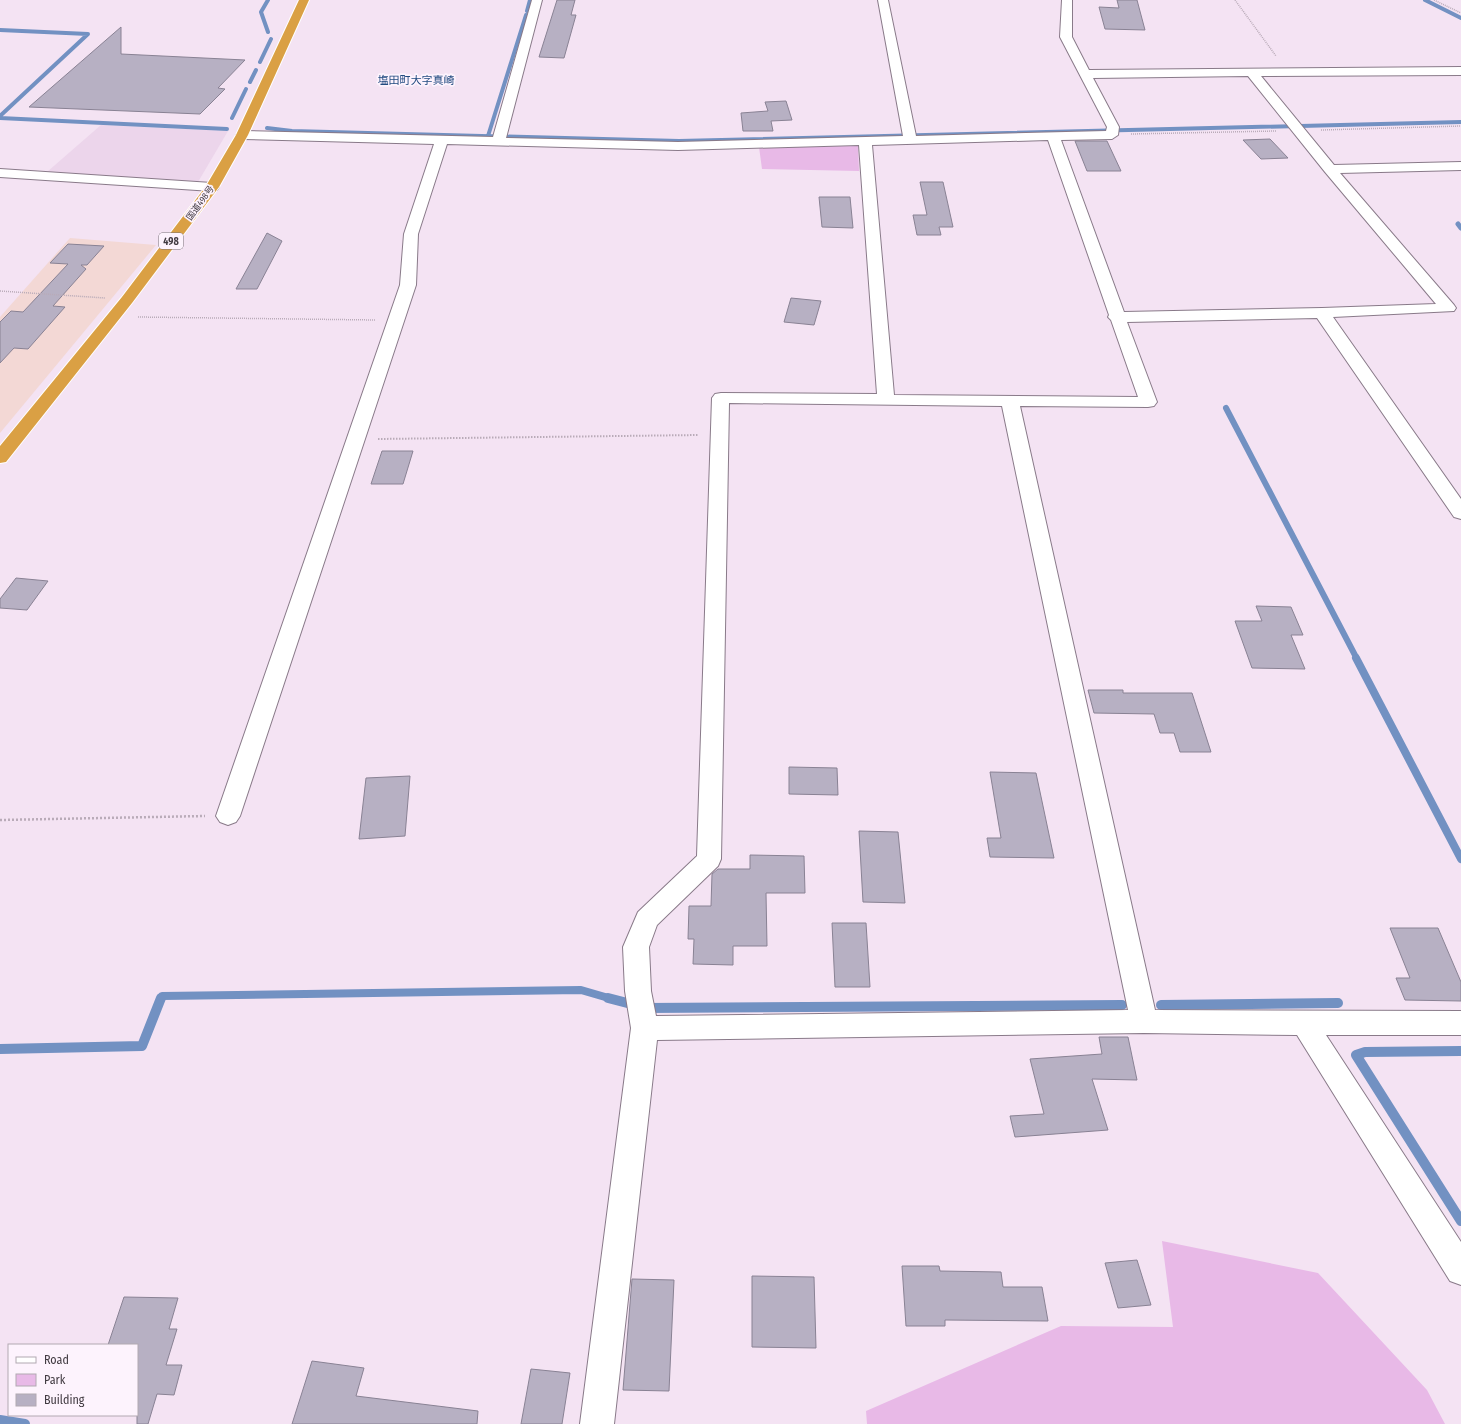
<svg xmlns="http://www.w3.org/2000/svg" width="1461" height="1424" font-family="'Fira Sans Condensed','Noto Sans JP',sans-serif">
	<style>
		.commercial { fill: #f3d8d5 }
		.built { fill: #ecd5eb }
		.green { fill: #e8b9e7 }
		.lines { fill: none; stroke-linecap: round; stroke-linejoin: round }
		.stream-far4 { stroke: #7291c2; stroke-width: 4 }
		.stream-far3 { stroke: #7291c2; stroke-width: 5 }
		.stream-far2 { stroke: #7291c2; stroke-width: 6 }
		.stream-far1 { stroke: #7291c2; stroke-width: 8 }
		.stream { stroke: #7291c2; stroke-width: 10 }
		.building { fill: #b7b0c3; stroke: #898294 }
		.minor-casing { stroke: #897a89; stroke-width: 2 }
		.trunk-casing { stroke: #fff; stroke-width: 2 }
		.path-far2 { stroke: #b9abb8; stroke-width: 1.5; stroke-dasharray: 1 1; stroke-linecap: butt }
		.path-far1 { stroke: #b9abb8; stroke-width: 2; stroke-dasharray: 1.5 1.5; stroke-linecap: butt }
		.path { stroke: #b9abb8; stroke-width: 2.5; stroke-dasharray: 2 2; stroke-linecap: butt }
		.minor { fill: #fff; fill-rule: evenodd }
		.trunk { fill: #daa044; fill-rule: evenodd }
		.labels { text-anchor: middle; stroke-width: 3.5; stroke-linejoin: round; paint-order: stroke }
		.far-street-label { font-size: 9px; fill: #413a41; stroke: #fdf3fd }
		.shield { fill: #fdf3fd; stroke: #797279; stroke-width: 1 }
		.shield-label { font-size: 10px; font-weight: bold; fill: #413a41 }
		.far-quarter-label { font-size: 11px; fill: #224b80; stroke: #fdf3fd }
	</style>
	<rect width="100%" height="100%" fill="#f4e3f3"/>
	<!-- commercial -->
	<path class="commercial" d="M70 238 156 245 0 433V317Z"/>
	<!-- built -->
	<path class="built" d="M101 125 228 131 198 182 47 172Z"/>
	<!-- green -->
	<path class="green" d="M858 146 859 171 762 169 759 147Z
		M1162 1241 1318 1273 1427 1390 1445 1424H867L866 1411 1061 1326 1173 1327Z"/>
	<g class="lines">
		<!-- stream-far4 -->
		<path class="stream-far4" d="M268 0 261 12 268 32
			M1425 0 1461 18
			M527 11 530 0
			M0 30 88 34 0 116
			M260 62 271 39
			M250 82 256 70
			M0 118 227 129
			M232 118 246 89
			M267 128 292 131 679 141 1461 122
			M488 136 526 15"/>
		<!-- stream-far3 -->
		<path class="stream-far3" d="M1458 224 1461 228"/>
		<!-- stream-far2 -->
		<path class="stream-far2" d="M1226 408 1357 659"/>
		<!-- stream-far1 -->
		<path class="stream-far1" d="M1356 658 1461 859
			M161 999 162 996 581 990 612 999"/>
		<!-- stream -->
		<path class="stream" d="M608 998 635 1005
			M1161 1005 1338 1003
			M645 1008 1122 1005
			M0 1049 142 1046 161 998
			M1461 1051 1365 1052 1356 1055 1461 1221
			M0 1420 25 1424"/>
	</g>
	<!-- building -->
	<path class="building" d="M557 0H575L571 15H576L564 58 539 57Z
		M1117 0H1137L1145 30 1105 29 1099 7 1119 8Z
		M121 27V54L245 60 218 88 225 89 200 114 29 107Z
		M786 101 792 120 771 121 773 131H743L741 113 768 111 765 102Z
		M1270 139 1288 158 1261 159 1243 140Z
		M1075 141H1107L1121 171H1087Z
		M920 182H943L953 227H939L941 235H917L913 215H927Z
		M819 197H850L853 228 822 227Z
		M267 233 282 241 257 289H236Z
		M68 244 104 246 87 265H81L86 269 53 306 65 307 28 349 14 348 0 363V322L11 311 23 312 68 264 50 263Z
		M791 298 821 301 814 325 784 322Z
		M382 451H413L403 484H371Z
		M16 578 48 581 27 610 0 608V599Z
		M1256 606 1291 607 1303 635H1291L1305 669 1252 668 1235 621H1262Z
		M1088 690H1123V693H1192L1211 752H1180L1174 733H1160L1154 714 1094 713Z
		M789 767 837 768 838 795 789 794Z
		M990 772 1036 773 1054 858 990 857 987 838H1001Z
		M410 776 405 836 359 839 366 778Z
		M859 831 898 832 905 903 863 902Z
		M750 855 804 856 805 893H766L767 946H733V965L693 964 694 939H688L689 906H711L712 874 718 869H750Z
		M832 923H866L870 987H835Z
		M1390 928H1438L1461 982V1001L1405 1000 1396 978H1410Z
		M1099 1037H1128L1137 1080 1092 1079 1108 1130 1015 1137 1010 1116 1044 1114 1030 1059 1102 1054Z
		M1137 1260 1151 1305 1118 1308 1105 1263Z
		M902 1266H939L940 1271 1001 1272 1003 1287H1042L1048 1321 945 1320V1326H906Z
		M752 1276 814 1277 816 1348 752 1347Z
		M632 1279 674 1280 669 1391 623 1390Z
		M124 1297 178 1298 169 1329H177L166 1365H182L174 1395 157 1394 148 1424H137V1345H108Z
		M312 1361 364 1368 356 1396 478 1411 477 1424H292Z
		M531 1369 570 1373 562 1424H521Z"/>
	<g class="lines">
		<!-- minor casing -->
		<g class="minor-casing">
			<path id="minor" d="M532 0H542L506 138 678 142 903 136 878 0H888L916 136 1106 131 1107 127 1060 37 1062 0H1072V37L1089 70 1461 67V75L1261 76 1334 165 1461 162V170L1340 173 1454 305 1456 308 1454 311 1333 317 1461 499V519L1454 517 1317 318 1127 322 1157 402 1154 406 1148 407 1020 406 1155 1010 1461 1011V1035H1326L1461 1242V1285L1450 1281 1297 1035 1144 1033 657 1040 614 1424H580L631 1028 625 991 623 947 638 912 697 856 712 398 715 394 721 393 877 394 859 145 678 150 447 144 418 234 416 285 240 816 236 822 228 825 220 822 216 816 400 285 404 234 434 144 242 139 236 135 242 131 493 137ZM1248 76 1325 172 1436 304 1322 308 1124 312 1061 140 1112 139 1118 135 1119 127 1093 78ZM1048 140 1109 315 1108 317 1111 320 1138 397 894 395 872 145ZM729 403 1002 406 1128 1010 656 1016 651 991 649 947 657 925 718 866 721 859Z
				M0 169 212 183 217 184 219 187 217 190 212 191 0 177Z"/>
		</g>
		<!-- trunk casing -->
		<g class="trunk-casing">
			<path id="trunk" d="M299 0H309L248 135 219 187 132 303 6 462 0 463V446L122 297 206 186 236 135Z"/>
		</g>
		<!-- path-far2 -->
		<path class="path-far2" d="M1235 0 1276 56
			M1434 0 1461 13
			M1321 130 1461 126
			M1131 134 1276 131
			M0 291 105 298
			M138 317 375 320"/>
		<!-- path-far1 -->
		<path class="path-far1" d="M378 439 699 435"/>
		<!-- path -->
		<path class="path" d="M0 820 205 816"/>
		<!-- minor -->
		<use href="#minor" class="minor"/>
		<!-- trunk -->
		<use href="#trunk" class="trunk"/>
	</g>
	<g class="labels">
		<!-- far-street labels -->
		<g class="far-street-label">
			<text transform="translate(200 203) rotate(-54)" y="3">国道498号</text>
		</g>
		<!-- shield labels -->
		<rect class="shield" x="159" y="233" width="24" height="16" rx="3"/>
		<g class="shield-label">
			<text x="171" y="245">498</text>
		</g>
		<!-- far-quarter labels -->
		<g class="far-quarter-label">
			<text x="416" y="84">塩田町大字真崎</text>
		</g>
	</g>
	<!-- legend -->
	<rect x="8" y="1344" width="130" height="72" fill="#fdf3fd" stroke="#b2a9b2"/>
	<rect x="16" y="1357" width="20" height="6" fill="#ffffff" stroke="#b2a9b2"/>
	<text x="44" y="1364" font-size="12" fill="#413a41">Road</text>
	<rect x="16" y="1374" width="20" height="12" fill="#e8b9e7" stroke="#b2a9b2"/>
	<text x="44" y="1384" font-size="12" fill="#413a41">Park</text>
	<rect x="16" y="1394" width="20" height="12" fill="#b7b0c3" stroke="#b2a9b2"/>
	<text x="44" y="1404" font-size="12" fill="#413a41">Building</text>
</svg>
